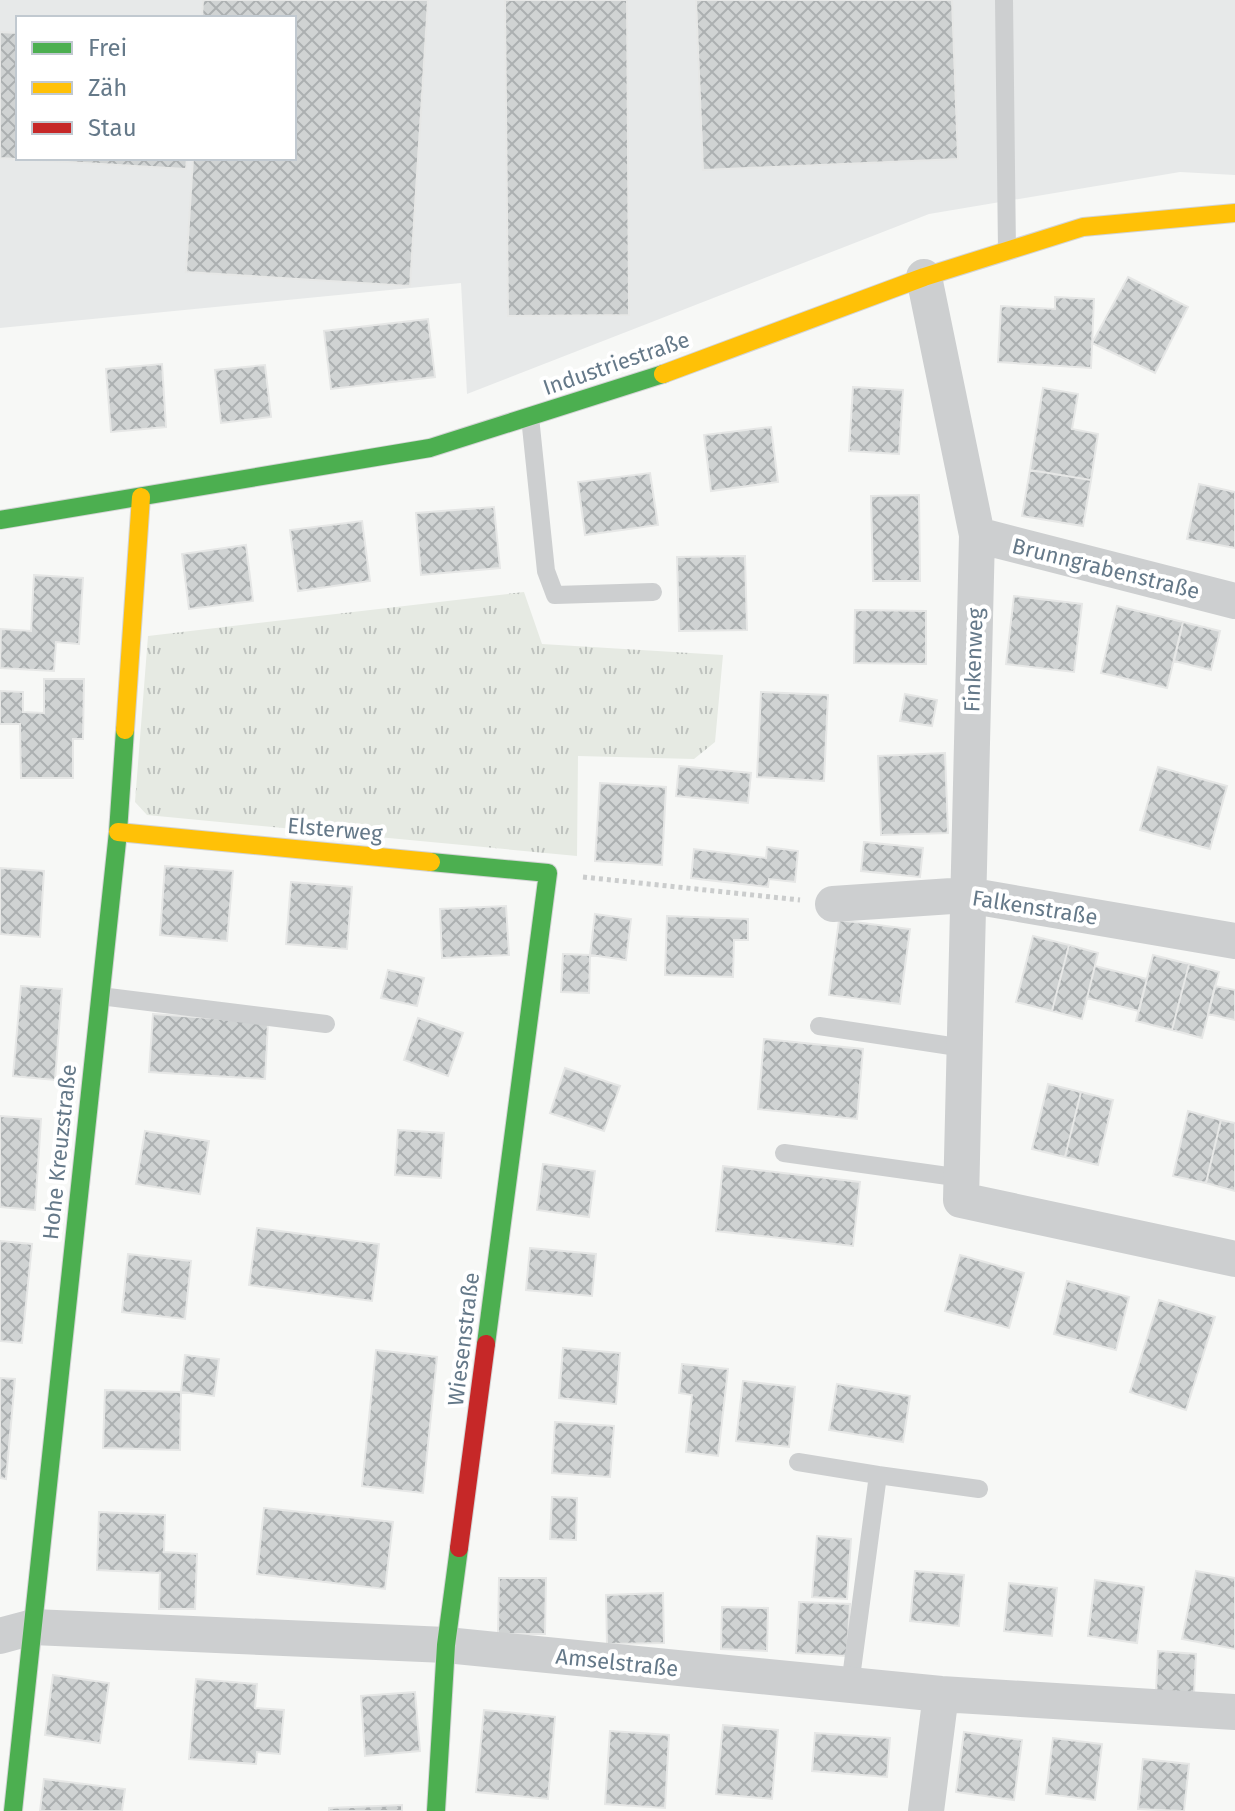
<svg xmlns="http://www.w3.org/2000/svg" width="1235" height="1811" font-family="'Fira Sans',sans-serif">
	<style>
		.built { fill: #e7e9e9; fill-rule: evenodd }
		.grass { fill: url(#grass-tufts) }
		.building { fill: url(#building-cross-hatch); stroke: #e6e7e6; stroke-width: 2 }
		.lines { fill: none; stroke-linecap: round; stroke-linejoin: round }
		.fast-casing { stroke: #d3d4d5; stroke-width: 20 }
		.slow-casing { stroke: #d3d4d5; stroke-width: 20 }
		.jam-casing { stroke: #d3d4d5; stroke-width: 20 }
		.path { stroke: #cbcdcd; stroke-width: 5; stroke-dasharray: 4 4; stroke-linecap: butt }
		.lane { stroke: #cdcfd0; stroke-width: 18 }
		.street { stroke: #cdcfd0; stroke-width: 36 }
		.fast { stroke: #4caf50; stroke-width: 18 }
		.slow { stroke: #ffc107; stroke-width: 18 }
		.jam { stroke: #c62828; stroke-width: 18 }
		.labels { text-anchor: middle; stroke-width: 8; stroke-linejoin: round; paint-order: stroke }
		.street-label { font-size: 22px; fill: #657989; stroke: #fff }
	</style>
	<defs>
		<pattern id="grass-tufts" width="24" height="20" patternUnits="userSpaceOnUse" patternTransform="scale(2)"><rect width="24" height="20" fill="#e6eae3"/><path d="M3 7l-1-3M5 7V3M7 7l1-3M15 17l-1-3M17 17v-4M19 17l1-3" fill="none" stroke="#bec2be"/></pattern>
		<pattern id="building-cross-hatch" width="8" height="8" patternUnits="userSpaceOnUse" patternTransform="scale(2)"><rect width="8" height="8" fill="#d0d3d3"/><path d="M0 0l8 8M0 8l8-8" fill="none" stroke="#acb0b1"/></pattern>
	</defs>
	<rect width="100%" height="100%" fill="#f7f8f6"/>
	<!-- built -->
	<path class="built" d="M0 0H1235V175L1180 172 929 214 467 394 461 283 0 328ZM18 18H294V158H18Z"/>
	<!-- grass -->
	<path class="grass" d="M524 592 542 644 723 655 715 742 694 759 578 756 577 856 147 815 135 802 148 636Z"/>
	<!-- building -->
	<path class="building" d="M203 0H428L410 286 186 272 193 158H294V18H202Z
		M505 0H627L629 315 508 316Z
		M696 0H952L958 159 703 170Z
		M0 32 18 33V158H187L186 169 0 158Z
		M1128 277 1188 307 1155 373 1092 343Z
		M1055 297 1094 299 1091 368 998 362 1001 306 1055 309Z
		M428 319 435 377 331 389 324 331Z
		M162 364 166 427 111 432 106 369Z
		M265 365 271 417 221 423 215 370Z
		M853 387 903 390 899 454 849 451Z
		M1043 388 1078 394 1072 429 1098 434 1091 480 1030 470Z
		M771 427 778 482 711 491 704 435Z
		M1030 470 1091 480 1083 526 1022 516Z
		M650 473 658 525 585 535 578 482Z
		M1199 484 1235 492V548L1187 539Z
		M919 495 920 581H873L871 496Z
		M494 507 500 568 421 575 416 513Z
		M362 521 370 581 298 591 290 530Z
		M246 545 253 601 189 609 182 554Z
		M745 556 747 630 679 631 677 557Z
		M34 575 83 578 79 644 56 642 54 671 0 668 1 629 31 631Z
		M1014 596 1082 604 1074 672 1006 664Z
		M1117 606 1183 622 1167 688 1101 673Z
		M855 610 926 611V664L854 663Z
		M1183 622 1220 631 1211 670 1174 661Z
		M44 679H84L83 739H73V778H21L20 724H0V691L23 692V712L44 713Z
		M761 692 828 695 824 781 757 777Z
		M905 694 937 700 932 726 900 721Z
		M945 753 948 833 881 835 878 756Z
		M679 766 751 773 748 803 676 796Z
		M1158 767 1227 786 1210 849 1140 830Z
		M600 783 666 787 662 865 595 861Z
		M864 842 923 848 920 877 861 871Z
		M767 847 798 851 795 882 769 879 768 887 691 878 694 849 766 858Z
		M165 866 233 871 227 941 160 935Z
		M0 868 44 871 40 937 0 934Z
		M291 882 352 887 347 949 286 944Z
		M506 906 509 955 442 958 440 909Z
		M595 914 631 919 626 960 590 955Z
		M667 916 748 919V940H734L733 977 665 975Z
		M839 920 910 929 900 1004 829 995Z
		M1033 936 1069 945 1052 1011 1016 1002Z
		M1069 945 1098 953 1082 1019 1052 1011Z
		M563 954 590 955 589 993 561 992Z
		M1153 955 1189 964 1172 1030 1136 1021Z
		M1189 964 1219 972 1202 1038 1172 1030Z
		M1095 966 1147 979 1139 1011 1087 998Z
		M388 970 424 978 417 1006 381 998Z
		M21 986 62 989 55 1080 13 1076Z
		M1215 986 1235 990V1020L1208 1014Z
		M153 1014 268 1022 265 1079 149 1072Z
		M418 1018 463 1033 448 1076 404 1060Z
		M764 1039 863 1049 857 1119 758 1109Z
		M565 1068 620 1086 604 1131 550 1113Z
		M1048 1084 1081 1092 1065 1157 1032 1149Z
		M1081 1092 1113 1100 1098 1165 1065 1157Z
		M1188 1111 1221 1120 1206 1183 1173 1176Z
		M0 1116 41 1119 35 1210 0 1207Z
		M1221 1120 1235 1123V1191L1206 1183Z
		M398 1130 444 1133 441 1178 395 1175Z
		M145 1131 209 1141 200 1194 136 1184Z
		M543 1164 595 1171 589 1217 537 1210Z
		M723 1166 860 1182 853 1246 716 1231Z
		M257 1228 379 1244 372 1301 249 1285Z
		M0 1241 32 1244 22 1343 0 1341Z
		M530 1248 596 1254 592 1296 526 1290Z
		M128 1254 191 1261 185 1319 122 1312Z
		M960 1255 1024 1273 1009 1328 945 1311Z
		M1067 1281 1129 1297 1116 1350 1054 1334Z
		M1159 1300 1215 1317 1186 1410 1130 1392Z
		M563 1348 620 1353 616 1404 559 1398Z
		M376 1350 437 1357 423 1493 362 1486Z
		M185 1355 219 1359 214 1396 181 1392Z
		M682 1364 728 1369 718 1456 686 1452 692 1395 679 1393Z
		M0 1378 15 1379 6 1479 0 1478Z
		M743 1381 795 1387 789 1447 736 1441Z
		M837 1384 910 1396 903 1442 829 1430Z
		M105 1390 181 1392 180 1450 103 1448Z
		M555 1422 614 1426 610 1477 552 1473Z
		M552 1497 577 1498 576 1540 550 1539Z
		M264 1508 393 1522 385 1589 257 1574Z
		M99 1512 165 1515 164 1552 197 1554 195 1609H159L160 1573 97 1570Z
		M817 1536 851 1539 847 1599 812 1597Z
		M915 1571 964 1575 959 1626 910 1621Z
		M1196 1571 1235 1578V1649L1182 1639Z
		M499 1578H546L545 1634H498Z
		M1095 1580 1144 1587 1137 1643 1088 1636Z
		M1009 1583 1057 1588 1052 1636 1004 1631Z
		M663 1593 664 1643 607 1644 606 1595Z
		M799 1602 850 1604 847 1656 796 1653Z
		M722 1607 768 1608 767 1651 721 1649Z
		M1158 1651 1196 1654 1194 1694 1156 1691Z
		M53 1675 109 1683 100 1743 45 1735Z
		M196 1679 257 1684 255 1708 284 1710 280 1754 257 1752 256 1764 189 1759Z
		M415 1692 420 1751 365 1756 361 1696Z
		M484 1710 555 1717 548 1799 476 1792Z
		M723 1725 778 1730 772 1799 716 1794Z
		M610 1731 669 1735 665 1808 605 1804Z
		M964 1732 1022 1740 1014 1800 956 1792Z
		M815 1733 890 1738 887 1777 812 1771Z
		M1053 1738 1102 1744 1095 1800 1046 1794Z
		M1143 1759 1189 1764 1184 1811 1138 1809Z
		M44 1779 125 1789 122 1811H40Z
		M402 1805V1811H329V1808Z"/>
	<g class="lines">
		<!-- fast casing -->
		<g class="fast-casing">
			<path id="fast" d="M0 520 430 448 663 374
				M431 862 548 873 486 1344
				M13 1811 118 832 125 730
				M436 1811 446 1645 459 1548"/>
		</g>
		<!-- slow casing -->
		<g class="slow-casing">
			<path id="slow" d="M663 374 924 277 1083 227 1235 213
				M125 730 141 497
				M118 832 431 862"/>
		</g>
		<!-- jam casing -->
		<g class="jam-casing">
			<path id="jam" d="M459 1548 486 1344"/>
		</g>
		<!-- path -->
		<path class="path" d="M583 877 800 900"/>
		<!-- lane -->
		<path class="lane" d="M1004 0 1007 251
			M530 417 546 571 555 595 653 592
			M100 996 326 1024
			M819 1026 964 1048
			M784 1153 962 1178
			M798 1462 878 1475
			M850 1685 878 1475 979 1489"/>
		<!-- street -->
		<path class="street" d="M924 277 977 535 961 1200 1235 1259
			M977 535 1235 601
			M833 904 967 895 1235 941
			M0 1636 33 1627 446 1645 941 1694 1235 1712
			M926 1811 941 1694"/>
		<!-- fast -->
		<use href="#fast" class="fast"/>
		<!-- slow -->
		<use href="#slow" class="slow"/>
		<!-- jam -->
		<use href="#jam" class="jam"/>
	</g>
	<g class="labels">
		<!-- street labels -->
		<g class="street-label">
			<text transform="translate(616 363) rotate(-19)" y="8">Industriestraße</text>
			<text transform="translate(1106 568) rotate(14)" y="8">Brunngrabenstraße</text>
			<text transform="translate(973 660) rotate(-88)" y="8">Finkenweg</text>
			<text transform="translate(335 829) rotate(5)" y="8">Elsterweg</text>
			<text transform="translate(1035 907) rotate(9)" y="8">Falkenstraße</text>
			<text transform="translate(59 1152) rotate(-84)" y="8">Hohe Kreuzstraße</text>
			<text transform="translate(463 1339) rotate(-83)" y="8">Wiesenstraße</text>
			<text transform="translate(617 1662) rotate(6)" y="8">Amselstraße</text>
		</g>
	</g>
	<!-- legend -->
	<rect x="16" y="16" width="280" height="144" fill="#ffffff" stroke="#c1c9d0" stroke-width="2"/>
	<rect x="32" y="42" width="40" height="12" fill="#4caf50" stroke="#c1c9d0" stroke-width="2"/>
	<text x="88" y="56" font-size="24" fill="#657989">Frei</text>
	<rect x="32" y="82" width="40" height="12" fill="#ffc107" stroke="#c1c9d0" stroke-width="2"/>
	<text x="88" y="96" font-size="24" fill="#657989">Zäh</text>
	<rect x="32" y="122" width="40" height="12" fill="#c62828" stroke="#c1c9d0" stroke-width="2"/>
	<text x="88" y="136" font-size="24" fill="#657989">Stau</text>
</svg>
